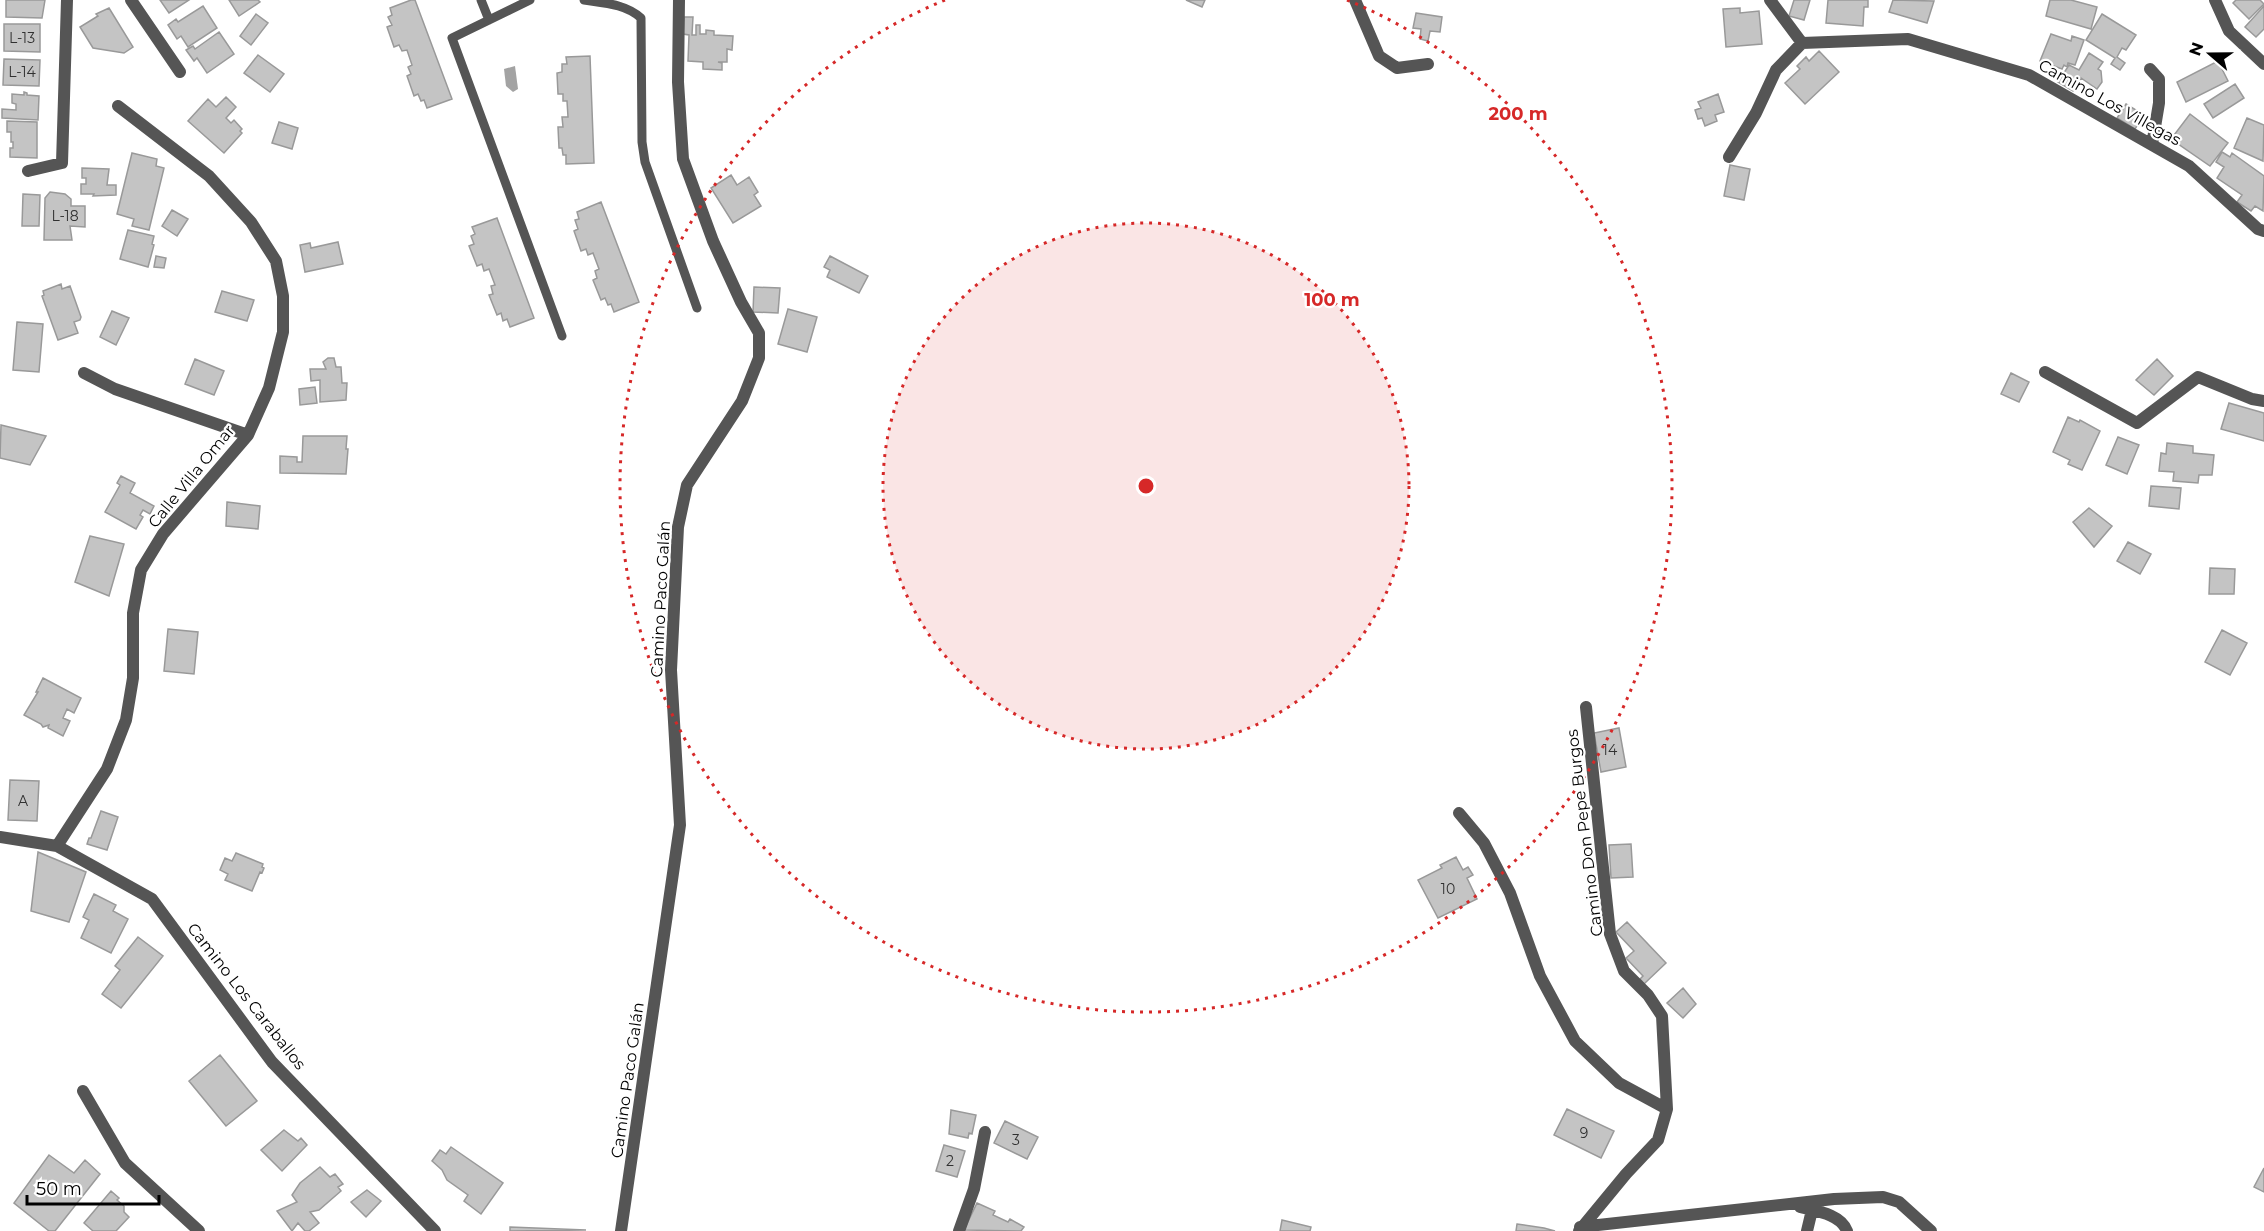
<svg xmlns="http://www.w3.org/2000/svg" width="2264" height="1231" font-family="Montserrat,sans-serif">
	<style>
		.water { fill: #a3a3a3 }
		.building { fill: #c4c4c4; stroke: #999; stroke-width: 1.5 }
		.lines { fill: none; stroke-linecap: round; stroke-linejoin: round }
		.lane { stroke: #555; stroke-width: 9 }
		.street { stroke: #555; stroke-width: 12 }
		.ring { fill: none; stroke: #d62828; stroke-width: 3; stroke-dasharray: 3 6 }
		.labels { text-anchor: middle; stroke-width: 4.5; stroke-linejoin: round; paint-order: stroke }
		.number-label { font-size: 14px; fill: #313131 }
		.street-label { font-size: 16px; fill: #000; stroke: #fff }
		.centre { fill: #d62828; stroke: #fff; stroke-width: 3 }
		.ring-label { font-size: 18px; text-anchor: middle; font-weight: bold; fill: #d62828; stroke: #fff; stroke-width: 4.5; stroke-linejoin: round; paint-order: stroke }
	</style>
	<rect width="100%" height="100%" fill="#fff"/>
	<!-- water -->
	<path class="water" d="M515 66 518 89 513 92 506 86 504 69Z"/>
	<!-- building -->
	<path class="building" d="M6 0H45L42 18 6 17Z
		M160 0H189L169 13Z
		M229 0H258L260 2 239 16Z
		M411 0H415L452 99 427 108 424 100 421 101 418 94 414 96 407 76 411 74 408 67 412 65 407 50 402 51 399 45 394 47 387 27 392 25 388 17 392 15 390 8Z
		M1186 0H1205L1202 7Z
		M1794 0H1810L1804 20 1789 16Z
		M1828 0H1868V7H1864L1863 26 1826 23Z
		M1893 0 1934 1 1927 23 1889 12Z
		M2050 0H2071L2097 7 2091 29 2046 16Z
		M2236 0H2260L2264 4 2249 19 2233 3Z
		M203 6 217 28 188 47 181 36 177 39 168 25 176 19 178 22Z
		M2264 6V29L2256 37 2245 27Z
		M109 8 133 47 124 53 93 48 80 27 98 16 96 14Z
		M1740 8V13L1759 11 1762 44 1726 47 1723 9Z
		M1416 13 1442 17 1440 32 1430 31 1428 41 1420 39 1421 29 1413 28Z
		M256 14 268 23 251 45 240 36Z
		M2102 14 2136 35 2126 50 2122 48 2117 57 2125 63 2120 70 2111 64 2115 58 2086 40Z
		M684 17H693L692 35H696V25H700V34H706V30L714 31V35L733 36 732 50 727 49V62H718L722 63V70L703 69V62L688 61 689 35 683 34Z
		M4 24H40V52L4 51Z
		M219 32 234 54 207 73 197 58 194 61 186 50 193 46 195 49Z
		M2051 34 2071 41 2072 36 2084 40 2075 65 2068 63 2067 67 2064 65 2062 69 2040 61Z
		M1819 51 1839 72 1805 104 1785 83 1800 69 1797 66 1806 57 1809 61Z
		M2089 53 2103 62 2098 69 2101 71 2102 82 2097 89 2081 78 2073 91 2058 82 2069 65 2079 70Z
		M258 55 284 74 270 92 244 73Z
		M590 56 594 163 566 164V155H563L562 148H559L558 127H563L562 117H568L567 101H563V94H558L557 73 562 72V64H567L566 57Z
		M4 59 40 60 39 86 3 85Z
		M2218 61 2228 81 2186 102 2177 82Z
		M2235 84 2244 98 2213 118 2204 104Z
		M24 92 27 93V95L39 96 38 120 2 118V109L16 110V104L12 103V94L24 95Z
		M1718 94 1724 112 1715 115 1717 121 1705 126 1702 118 1698 119 1695 110 1701 108 1698 102Z
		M226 97 236 107 226 118 231 123 234 120 242 129 240 131 242 133 224 153 188 121 208 99 216 107Z
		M2126 104 2144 115 2135 129 2117 118Z
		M2190 114 2228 143 2210 166 2171 139Z
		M2247 118 2264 125 2263 161 2234 148Z
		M7 121 37 122V158L10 157V148H13V142H11V132H7Z
		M279 122 298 128 292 149 272 143Z
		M2222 152 2230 157 2232 153 2264 176 2263 211 2255 206 2251 211 2237 202 2242 195 2217 178 2224 167 2216 162Z
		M132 153 157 159 156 166 164 168 149 230 132 226 134 219 117 214Z
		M1730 165 1750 169 1744 200 1724 196Z
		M82 168 109 169 107 185H116V195L93 196 94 194H81V184H86V178H82Z
		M731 175 737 185 749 177 758 192 754 195 761 206 733 223 711 188Z
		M50 192 65 194 71 199V206H85V227L70 226 72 240H44L45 198Z
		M23 194 40 195 39 226H22Z
		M601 202 639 302 614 312 611 304 608 305 605 298 601 300 593 280 597 278 595 271 599 269 593 253 588 255 586 249 581 251 574 231 578 229 575 220 579 219 577 212Z
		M172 210 188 219 177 236 162 226Z
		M497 218 534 318 510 327 507 319 503 321 501 313 497 315 489 295 493 294 491 286 495 285 489 269 484 271 482 264 477 266 469 246 474 244 471 236 475 234 472 227Z
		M128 230 154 236 152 244 154 245 148 267 120 259Z
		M338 242 343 264 305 272 300 245 310 243 311 248Z
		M156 256 166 258 164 268 154 267Z
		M830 256 868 276 859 293 827 277 830 270 824 267Z
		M61 284 62 289 70 286 81 317 80 320 74 322 78 333 58 340 42 296 44 295 43 291Z
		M754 287 780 288 778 313 753 312Z
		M222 291 254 300 247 321 215 312Z
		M788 309 817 317 807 352 778 344Z
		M112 311 129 318 116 345 100 337Z
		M17 322 43 324 39 372 13 370Z
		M328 358H334L336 367H341L342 383H347L346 400 320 402V380L311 381 310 369H326L323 362Z
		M195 359 224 371 214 395 185 384Z
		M2157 359 2173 376 2154 395 2136 380Z
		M2011 373 2029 382 2019 402 2001 394Z
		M315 387 317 403 300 405 299 389Z
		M2229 403 2264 413V441L2221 429Z
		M2068 417 2079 422 2080 420 2100 431 2082 470 2068 464 2070 460 2053 452Z
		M1 425 46 436 30 465 0 458Z
		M303 436H347L346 449H348L346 474 280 473V456L297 457V462H302Z
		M2118 437 2139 445 2127 474 2106 465Z
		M2167 443 2193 446V453L2214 455 2212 475H2199L2198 483 2173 481 2174 472 2159 471 2161 453 2166 454Z
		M121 476 135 483 130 493 154 506 150 514 143 510 140 515 143 517 136 529 105 512 120 485 117 483Z
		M2151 486 2181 488 2179 509 2149 506Z
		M227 502 260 506 258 529 226 526Z
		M2089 508 2112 526 2094 547 2073 522Z
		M90 536 124 544 109 596 75 582Z
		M2128 542 2151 554 2140 574 2117 561Z
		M2210 568 2235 569 2234 594H2209Z
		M168 629 198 632 194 674 164 671Z
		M2222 630 2247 643 2230 675 2205 662Z
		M43 678 81 698 74 713 67 709 63 718 70 721 63 736 48 728 49 725 43 727 41 724 24 715 38 692H36Z
		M1619 728 1626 767 1601 772 1594 733Z
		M10 780 39 781 37 821 8 820Z
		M101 811 118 817 107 850 87 844 89 838H91Z
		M1631 844 1633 877 1611 878 1609 845Z
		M38 852 86 872 69 922 31 911Z
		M236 853 263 864 262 867 264 868 262 873 260 872 252 891 225 880 228 874 220 870 225 858 232 861Z
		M1456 857 1463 870 1468 867 1473 875 1467 878 1477 899 1438 918 1418 880 1442 868 1440 865Z
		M94 894 116 905 113 911 128 919 111 953 81 938 89 920 83 917Z
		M1627 922 1666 963 1644 984 1640 979 1643 976 1626 958 1634 951 1616 932Z
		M138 937 163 956 121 1008 102 994 120 970 115 966Z
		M1683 988 1696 1004 1683 1018 1667 1003Z
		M220 1055 257 1101 226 1126 189 1081Z
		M1567 1109 1614 1131 1601 1158 1554 1135Z
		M951 1110 976 1115 972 1134 969 1133 968 1138 949 1134Z
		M1005 1121 1038 1137 1027 1159 994 1143Z
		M284 1130 298 1141 301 1138 307 1145 282 1171 261 1150Z
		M944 1145 965 1151 957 1177 936 1171Z
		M451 1147 503 1183 481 1214 464 1201 468 1195 447 1180 442 1170 432 1161 440 1150 446 1154Z
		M49 1155 74 1173 85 1160 100 1174 55 1231H49L14 1203Z
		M320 1167 330 1177 335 1174 343 1184 338 1187 341 1191 319 1210 310 1212 319 1223 309 1231H305L298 1223 292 1231 277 1211 297 1202 292 1195 300 1183Z
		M2264 1168V1192L2254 1187Z
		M367 1190 381 1201 366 1217 351 1202Z
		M111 1191 119 1198 117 1200 124 1206V1212L129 1217 116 1231H93L84 1223Z
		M977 1203 995 1211 993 1215 1008 1222 1010 1219 1024 1227 1021 1231 964 1230Z
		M1282 1220 1311 1227 1310 1231H1280Z
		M1517 1224 1544 1228 1555 1231H1516Z
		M510 1227 586 1230 510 1231Z"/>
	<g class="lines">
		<!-- lane -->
		<path class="lane" d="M481 0 489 20
			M530 0 452 38 562 336
			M584 0C604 3 626 4 641 18L642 142 645 162 697 308"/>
		<!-- street -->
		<path class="street" d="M131 0 180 72
			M1355 0 1379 56 1397 68 1428 64
			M1770 0 1802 43
			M2215 0 2229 31 2264 64
			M2150 69 2159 79V103L2152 145
			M1729 157 1756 113 1776 70 1802 43 1908 39 2029 75 2189 166 2258 229 2264 231
			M28 171 62 163 67 0
			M2045 372 2137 423 2198 377 2252 399 2264 401
			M84 373 115 389 248 435
			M1459 813 1484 843 1510 893 1540 976 1575 1041 1619 1083 1667 1109
			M0 837 57 846 152 899 272 1062 435 1231
			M57 846 107 769 126 720 133 678V613L141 570 163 534 248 435 269 388 283 332V296L276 261 251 222 209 176 118 106
			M83 1091 125 1163 199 1231
			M1800 1207C1816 1211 1841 1214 1847 1231
			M1580 1227 1834 1199 1883 1197 1899 1202 1931 1231
			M621 1231 680 825 671 670 678 527 687 485 742 401 759 358V333L741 302 713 241 683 159 678 82 679 0
			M959 1231 974 1189 985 1132
			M1579 1231 1626 1174 1658 1140 1667 1109 1662 1016 1648 995 1624 971 1610 934 1586 707
			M1807 1231 1812 1210"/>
	</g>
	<!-- distance rings -->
	<circle cx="1146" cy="486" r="263" fill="#d62828" fill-opacity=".12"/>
	<g class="ring">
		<circle cx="1146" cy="486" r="263"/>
		<path d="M1347 0A526 526 0 1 1 945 0"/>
	</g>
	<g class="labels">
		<!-- number labels -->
		<g class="number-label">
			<text x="22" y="43">L-13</text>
			<text x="22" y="77">L-14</text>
			<text x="65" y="221">L-18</text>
			<text x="1610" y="755">14</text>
			<text x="23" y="806">A</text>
			<text x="1448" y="894">10</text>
			<text x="1584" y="1138">9</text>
			<text x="1016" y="1145">3</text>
			<text x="950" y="1166">2</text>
		</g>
		<!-- street labels -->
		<g class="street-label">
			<text transform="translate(2110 102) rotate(29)" y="6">Camino Los Villegas</text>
			<text transform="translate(191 476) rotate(-51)" y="6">Calle Villa Omar</text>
			<text transform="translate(660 599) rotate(-87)" y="6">Camino Paco Galán</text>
			<text transform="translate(1584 833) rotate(-97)" y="6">Camino Don Pepe Burgos</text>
			<text transform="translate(247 996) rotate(52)" y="6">Camino Los Caraballos</text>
			<text transform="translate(627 1080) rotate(-82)" y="6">Camino Paco Galán</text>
		</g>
	</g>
	<circle cx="1146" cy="486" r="9" class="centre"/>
	<g class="ring-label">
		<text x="1518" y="120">200 m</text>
		<text x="1332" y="306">100 m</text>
	</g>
	<!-- north arrow -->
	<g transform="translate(2210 54) rotate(290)" stroke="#ffffff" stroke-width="4.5" paint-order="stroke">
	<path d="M0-4.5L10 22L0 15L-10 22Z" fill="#000000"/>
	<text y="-9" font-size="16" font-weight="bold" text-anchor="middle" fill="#000000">N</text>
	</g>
	<!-- scale -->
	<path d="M27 1195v9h132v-9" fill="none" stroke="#000000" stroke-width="3"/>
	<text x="36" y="1195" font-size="18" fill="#000000" stroke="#ffffff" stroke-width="4.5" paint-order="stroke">50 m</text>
</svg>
